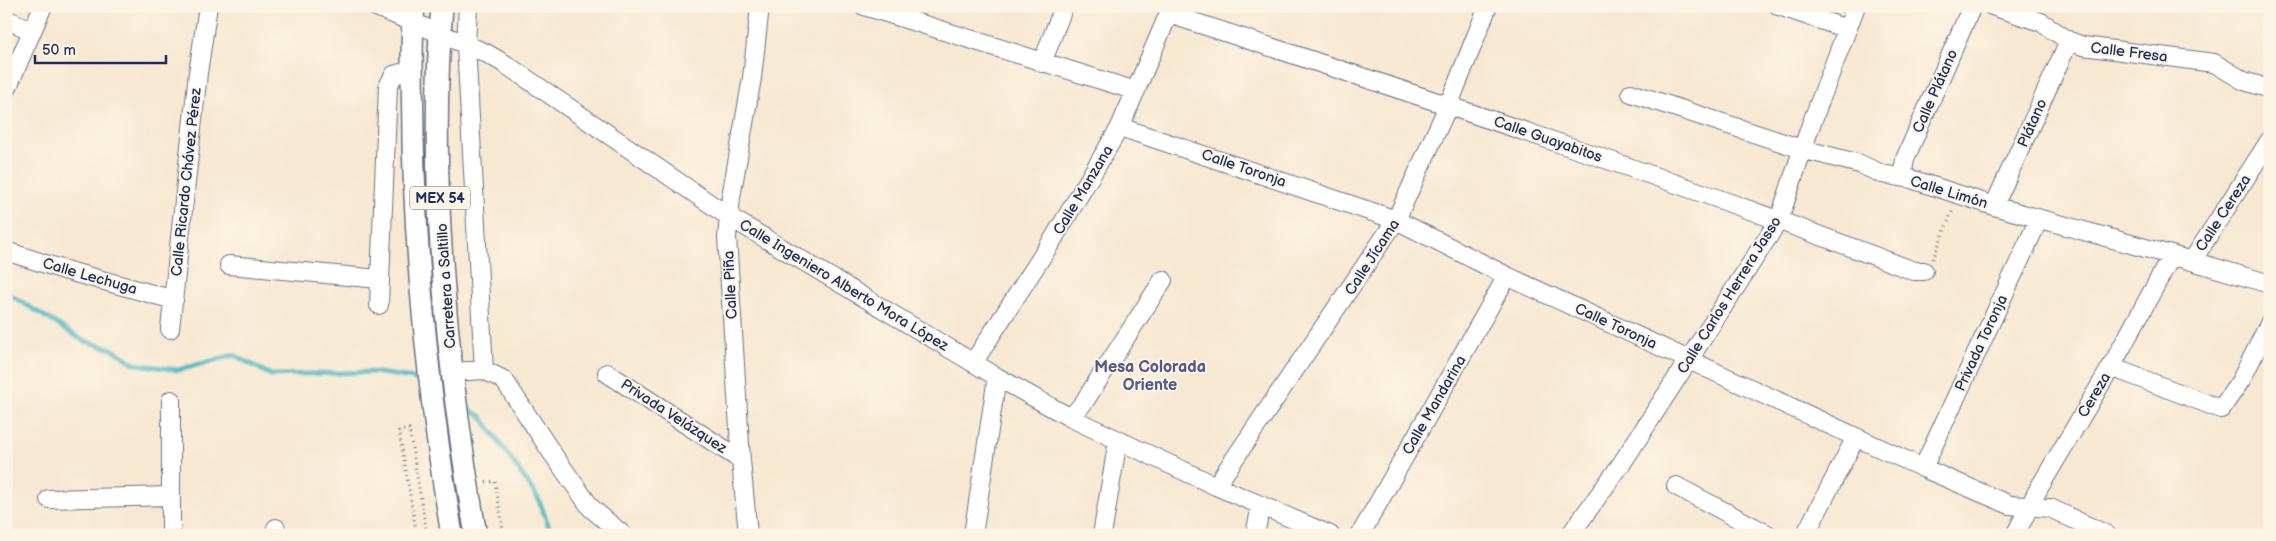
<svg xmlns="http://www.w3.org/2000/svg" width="2276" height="541" font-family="'Balsamiq Sans',sans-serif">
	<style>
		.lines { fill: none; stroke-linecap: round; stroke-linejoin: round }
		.stream { stroke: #47b4c2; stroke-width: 5 }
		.minor-casing { stroke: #687086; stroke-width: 20 }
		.major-casing { stroke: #687086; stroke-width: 24 }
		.path { stroke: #687086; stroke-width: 3; stroke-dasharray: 1 4; stroke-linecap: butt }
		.minor { stroke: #fff; stroke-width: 18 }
		.major { stroke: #fff; stroke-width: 21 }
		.labels { text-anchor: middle; stroke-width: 4; stroke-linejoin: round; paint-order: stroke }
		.shield { fill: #fcf5e5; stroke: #5e6a86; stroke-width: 1 }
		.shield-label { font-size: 14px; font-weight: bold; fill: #1b2f5e }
		.street-label { font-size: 15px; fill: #1b2f5e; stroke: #fcf5e5 }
		.neighbourhood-label { font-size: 16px; font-weight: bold; fill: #525a89; stroke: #fcf5e5 }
	</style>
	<rect width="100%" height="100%" fill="#fcf5e5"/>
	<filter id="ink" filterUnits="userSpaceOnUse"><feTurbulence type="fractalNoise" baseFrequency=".02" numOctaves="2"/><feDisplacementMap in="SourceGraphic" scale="10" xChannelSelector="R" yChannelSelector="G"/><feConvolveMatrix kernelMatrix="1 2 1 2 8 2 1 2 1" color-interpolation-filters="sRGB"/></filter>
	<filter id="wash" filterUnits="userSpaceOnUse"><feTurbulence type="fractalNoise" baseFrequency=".0096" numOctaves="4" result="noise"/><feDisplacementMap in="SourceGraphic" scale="20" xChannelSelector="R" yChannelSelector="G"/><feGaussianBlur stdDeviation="1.12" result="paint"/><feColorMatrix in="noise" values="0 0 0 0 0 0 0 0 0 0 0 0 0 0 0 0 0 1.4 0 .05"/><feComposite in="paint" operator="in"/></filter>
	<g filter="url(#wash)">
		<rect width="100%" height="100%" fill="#f7e8d1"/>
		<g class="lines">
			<!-- stream -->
			<path class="stream" d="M6 292 84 341 112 349 135 364 178 370 234 355 271 375 373 372 413 378 424 384
				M462 406 481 416 538 498 552 535"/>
		</g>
	</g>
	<g filter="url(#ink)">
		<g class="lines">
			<!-- minor casing -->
			<g class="minor-casing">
				<path id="minor" d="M374 6 486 53 505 64 728 216 997 377 1071 418 1216 486 1330 535
					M468 6 466 45 484 370
					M864 6 1136 91
					M1779 6 1847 29
					M1992 6 2041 22 2069 41 2083 46 2214 63 2244 81 2270 89
					M1169 14C1419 95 1668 177 1914 271H1924
					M6 19 32 31
					M1042 63 1064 6
					M6 91 43 6
					M1631 93 1802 149 1860 164 1882 174 1911 179 1994 206 2192 261 2270 284
					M1120 127 1396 220 1507 276 1923 468 2010 505 2050 508 2107 535
					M1902 177 1905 159 1972 6
					M1994 206 2069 41
					M6 251 61 269 174 300
					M2192 261 2270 140
					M229 265 379 279
					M379 305 388 86 394 75 412 70
					M170 329 198 73 208 6
					M973 363 1052 241 1120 127 1172 6
					M2111 367 2221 409 2241 380 2270 322
					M452 372 484 370 504 380 552 453 591 508 623 535
					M607 373 741 460
					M171 400V535
					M1071 418 1084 402 1163 280
					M1923 468 2039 219
					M1216 486 1396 220 1449 104 1488 6
					M1676 486 1769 535
					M49 499 171 496
					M276 528V535
					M748 535 741 460 727 237 731 197 752 78 760 6
					M973 535 997 377
					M1102 535 1118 440
					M1255 535 1261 505
					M1360 535 1507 276
					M1570 535 1622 463 1779 220 1809 130 1856 6
					M1805 535 1856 437
					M2015 535 2039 488 2111 367 2172 255"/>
			</g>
			<!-- major casing -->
			<g class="major-casing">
				<path id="major" d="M414 6C410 50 413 95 413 139 416 272 430 404 452 535
					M442 6C428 181 446 363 476 535"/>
			</g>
			<!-- path -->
			<path class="path" d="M1933 259 1953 209
				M486 482 495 481 504 535
				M417 535 399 431 409 429 427 535"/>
			<!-- minor -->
			<use href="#minor" class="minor"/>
			<!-- major -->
			<use href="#major" class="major"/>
		</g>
	</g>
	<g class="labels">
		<!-- shield labels -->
		<rect class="shield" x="410" y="186.5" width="60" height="23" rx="4"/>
		<g class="shield-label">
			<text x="440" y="203">MEX 54</text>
		</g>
		<!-- street labels -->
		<g class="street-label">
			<text transform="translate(2129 52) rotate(7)" y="5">Calle Fresa</text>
			<text transform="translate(1935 91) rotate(-66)" y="5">Calle Plátano</text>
			<text transform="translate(2032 123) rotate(-66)" y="5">Plátano</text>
			<text transform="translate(1548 139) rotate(19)" y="5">Calle Guayabitos</text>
			<text transform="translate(1244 168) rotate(19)" y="5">Calle Toronja</text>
			<text transform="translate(186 182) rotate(-84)" y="5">Calle Ricardo Chávez Pérez</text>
			<text transform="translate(1083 190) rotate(-59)" y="5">Calle Manzana</text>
			<text transform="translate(1949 192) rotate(17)" y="5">Calle Limón</text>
			<text transform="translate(2223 213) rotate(-57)" y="5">Calle Cereza</text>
			<text transform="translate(1372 257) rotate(-57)" y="5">Calle Jícama</text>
			<text transform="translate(90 276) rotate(16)" y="5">Calle Lechuga</text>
			<text transform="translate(730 285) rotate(-93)" y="5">Calle Piña</text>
			<text transform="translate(844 285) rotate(31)" y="5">Calle Ingeniero Alberto Mora López</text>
			<text transform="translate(446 286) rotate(-94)" y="5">Carretera a Saltillo</text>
			<text transform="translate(1729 295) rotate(-58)" y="5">Calle Carlos Herrera Jasso</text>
			<text transform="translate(1616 326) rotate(25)" y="5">Calle Toronja</text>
			<text transform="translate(1981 343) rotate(-65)" y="5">Privada Toronja</text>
			<text transform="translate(2094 395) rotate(-59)" y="5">Cereza</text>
			<text transform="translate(1434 405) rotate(-60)" y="5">Calle Mandarina</text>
			<text transform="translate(674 416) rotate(33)" y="5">Privada Velázquez</text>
		</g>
		<!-- neighbourhood labels -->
		<g class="neighbourhood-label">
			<text x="1150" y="372">Mesa Colorada<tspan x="1150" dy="18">Oriente</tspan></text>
		</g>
	</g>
	<!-- margin -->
	<rect width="2276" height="541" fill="none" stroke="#fcf5e5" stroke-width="25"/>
	<!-- scale -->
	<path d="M35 55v8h131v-8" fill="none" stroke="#1b2f5e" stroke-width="2.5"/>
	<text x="42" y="55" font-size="15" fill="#1b2f5e" stroke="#fcf5e5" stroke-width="4" paint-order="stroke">50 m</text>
</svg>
